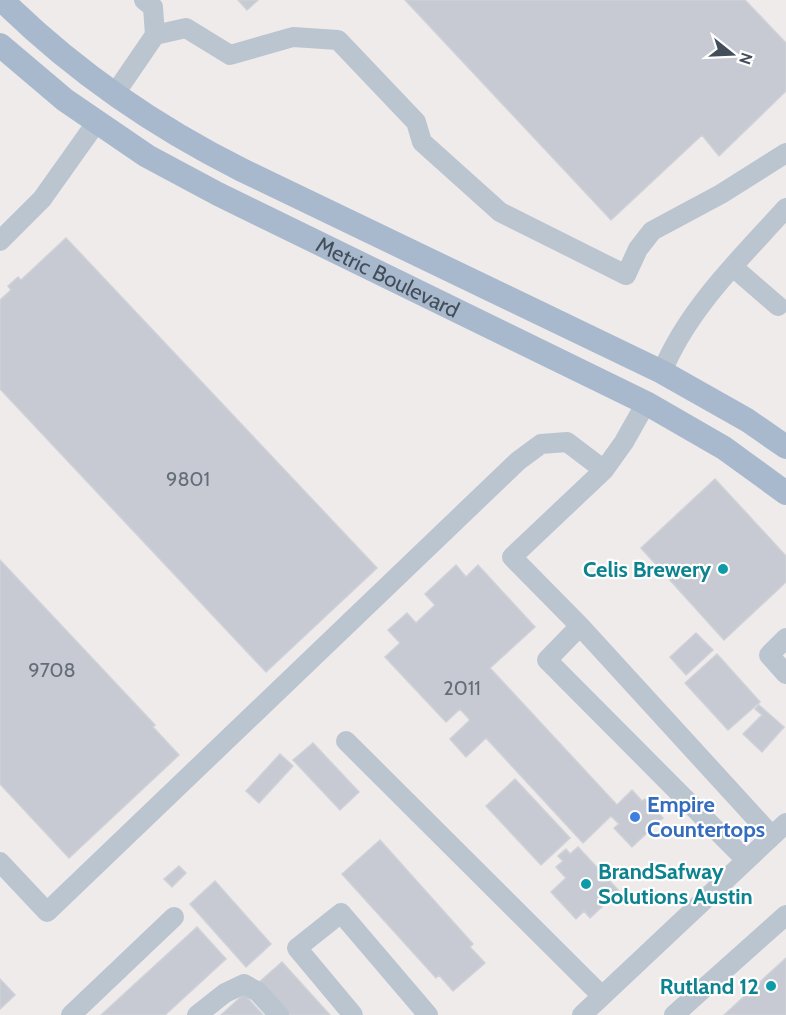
<svg xmlns="http://www.w3.org/2000/svg" width="786" height="1015" font-family="Cabin,sans-serif">
	<style>
		.building { fill: #c7cad2; stroke: #cfd1d8; stroke-width: 1.5 }
		.lines { fill: none; stroke-linecap: round; stroke-linejoin: round }
		.minor { stroke: #bbc5cf; stroke-width: 20 }
		.major { stroke: #a9b9cd; stroke-width: 24 }
		.culture-dot { fill: #0f9aa8; stroke: #fff; stroke-width: 2 }
		.shop-dot { fill: #3f7fe0; stroke: #fff; stroke-width: 2 }
		.labels { text-anchor: middle; stroke-width: 4.5; stroke-linejoin: round; paint-order: stroke }
		.number-label { font-size: 20px; fill: #646d78 }
		.street-label { font-size: 22px; fill: #434e5a; stroke: #fff }
		.culture-label { font-size: 22px; font-weight: bold; fill: #0d838f; stroke: #fff; text-anchor: end }
		.shop-label { font-size: 22px; font-weight: bold; fill: #366cbe; stroke: #fff; text-anchor: start }
	</style>
	<rect width="100%" height="100%" fill="#efebeb"/>
	<!-- building -->
	<path class="building" d="M238 0H258L247 10Z
		M405 0H745L786 43V91L719 156 702 135 611 220Z
		M66 238 377 568 266 672 0 389V300L11 290 8 286 18 277 21 280Z
		M715 479 786 556V582L724 640 641 548Z
		M0 560 155 725 153 727 179 755 69 858 0 784Z
		M456 565 466 577 478 565 535 627 490 668 617 805 632 790 642 801 645 799 663 818 632 847 614 828 619 824 611 816 583 843 486 738 466 757 450 739 470 720 460 709 446 722 385 657 400 643 388 630 407 613 416 623 435 605 425 594Z
		M696 633 713 650 686 675 670 657Z
		M717 654 760 702 728 730 685 683Z
		M759 705 784 727 762 752 743 734 762 715 755 709Z
		M313 743 359 792 340 810 293 760Z
		M280 754 293 766 259 803 246 791Z
		M515 779 570 838 541 865 486 806Z
		M380 840 473 944 470 947 485 963 453 991 439 975 436 978 342 874Z
		M578 847 619 891 590 918 584 911 576 919 551 892 566 878 556 867 563 861 558 856 566 849 570 854Z
		M179 866 186 873 172 887 164 879Z
		M215 881 271 944 246 967 190 904Z
		M197 927 226 959 165 1015H101Z
		M786 958V1015H724Z
		M282 962 330 1015H285L257 984Z
		M0 979 15 995 0 1009Z
		M244 994 263 1015H221Z"/>
	<g class="lines">
		<!-- minor -->
		<path class="minor" d="M155 35 186 28 230 55 293 37 338 40 416 122 422 142 500 212 626 275 638 249 652 231 721 194 786 153
			M114 95 155 35 153 7 144 0
			M0 241 42 199 96 123
			M733 267 778 306
			M662 372C688 308 741 258 786 208
			M604 470 512 557 580 626 547 660 746 860
			M580 626 772 836
			M786 638 769 655 786 674
			M346 741 602 996
			M0 862 47 912 518 461 541 444 567 442 604 470 624 442 646 403
			M71 1015 174 917
			M197 1015 225 993 244 984 258 992 279 1015
			M353 1015 297 948 341 913 428 1015
			M582 1015 786 823
			M674 1015 786 915"/>
		<!-- major -->
		<g class="major">
			<path d="M2 0C74 71 152 125 242 170L662 372 747 420 786 447"/>
			<path id="s1" d="M0 45 65 100 147 156 218 194 646 403 724 448 786 493"/>
		</g>
	</g>
	<!-- markers -->
	<g class="culture-dot">
		<circle cx="723" cy="569" r="6"/>
		<circle cx="586" cy="884" r="6"/>
		<circle cx="771" cy="986" r="6"/>
	</g>
	<circle class="shop-dot" cx="635" cy="817" r="6"/>
	<g class="labels">
		<!-- number labels -->
		<g class="number-label">
			<text x="188" y="486">9801</text>
			<text x="52" y="677">9708</text>
			<text x="462" y="695">2011</text>
		</g>
		<!-- street labels -->
		<g class="street-label">
			<text dy="8" stroke="none"><textPath href="#s1" startOffset="454">Metric Boulevard</textPath></text>
		</g>
		<!-- culture labels -->
		<g class="culture-label">
			<text x="711" y="577">Celis Brewery</text>
			<text x="598" y="879" text-anchor="start">BrandSafway<tspan x="598" dy="25">Solutions Austin</tspan></text>
			<text x="759" y="994">Rutland 12</text>
		</g>
		<!-- shop labels -->
		<g class="shop-label">
			<text x="647" y="812">Empire<tspan x="647" dy="25">Countertops</tspan></text>
		</g>
	</g>
	<!-- north arrow -->
	<g transform="translate(732 54) rotate(108)" stroke="#ffffff" stroke-width="4.5" paint-order="stroke">
	<path d="M0-4.5L10 22L0 15L-10 22Z" fill="#434e5a"/>
	<text y="-9" font-size="16" font-weight="bold" text-anchor="middle" fill="#434e5a">N</text>
	</g>
</svg>
